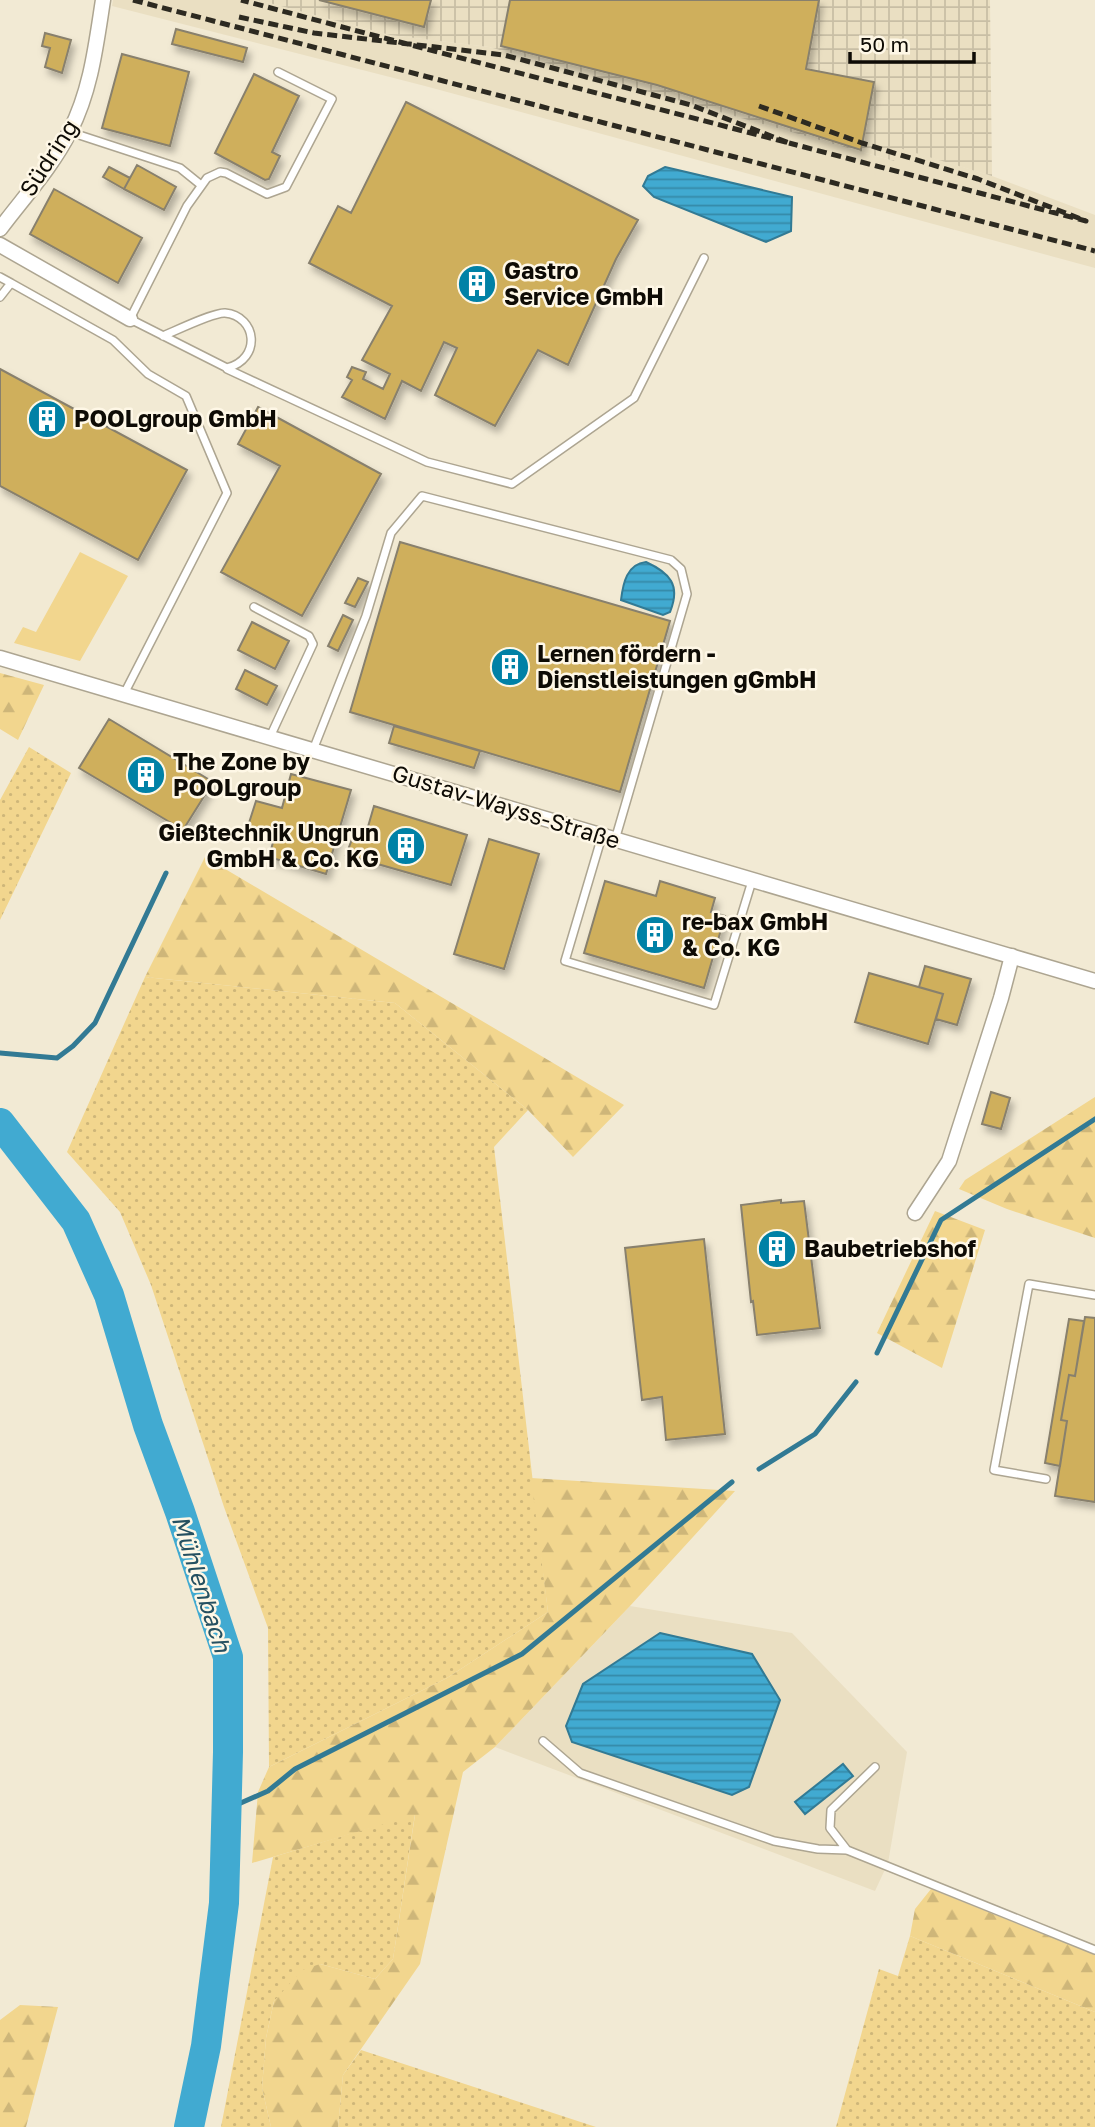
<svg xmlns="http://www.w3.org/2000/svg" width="1095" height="2127" font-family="'Golos Text',sans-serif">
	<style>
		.built { fill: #eadfc2 }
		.industrial { fill: url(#industrial-grid) }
		.grass { fill: url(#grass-dots) }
		.forest { fill: url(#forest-firs) }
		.pitch { fill: #f2d68e }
		.water { fill: url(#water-rules); stroke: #327a94; stroke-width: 2 }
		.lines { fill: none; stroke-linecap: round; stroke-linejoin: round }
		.stream { stroke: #327a94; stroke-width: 5 }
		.river { stroke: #41aad1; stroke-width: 30 }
		.building { fill: #cfaf5b; stroke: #88806d; stroke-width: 2; filter: url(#shadow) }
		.service-casing { stroke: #ada591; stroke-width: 10 }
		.minor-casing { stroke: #ada591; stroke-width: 17 }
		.service { stroke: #fff; stroke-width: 7 }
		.minor { stroke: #fff; stroke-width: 14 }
		.rail { stroke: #2d2a21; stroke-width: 5; stroke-dasharray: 10 5; stroke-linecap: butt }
		.labels { text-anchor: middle; stroke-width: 5; stroke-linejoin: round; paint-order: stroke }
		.street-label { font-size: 23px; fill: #0e0b05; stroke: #fef7e6 }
		.poi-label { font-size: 23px; font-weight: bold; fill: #0e0b05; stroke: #fef7e6; text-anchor: start }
		.water-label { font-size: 24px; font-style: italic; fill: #255061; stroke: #fef7e6 }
	</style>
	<defs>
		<pattern id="industrial-grid" width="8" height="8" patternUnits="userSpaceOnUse" patternTransform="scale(1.75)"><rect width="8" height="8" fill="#eadfc2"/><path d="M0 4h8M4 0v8" fill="none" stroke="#c8bea5"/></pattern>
		<pattern id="grass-dots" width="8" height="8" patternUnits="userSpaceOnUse" patternTransform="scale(1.75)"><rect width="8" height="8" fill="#f2d68e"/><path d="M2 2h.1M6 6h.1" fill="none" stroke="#ceb679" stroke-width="1.8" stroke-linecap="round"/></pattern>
		<pattern id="forest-firs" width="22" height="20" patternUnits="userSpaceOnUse" patternTransform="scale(1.75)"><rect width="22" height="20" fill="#f2d68e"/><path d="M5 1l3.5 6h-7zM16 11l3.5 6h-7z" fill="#ceb679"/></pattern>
		<pattern id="water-rules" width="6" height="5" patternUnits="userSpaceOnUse" patternTransform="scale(1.75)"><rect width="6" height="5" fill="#41aad1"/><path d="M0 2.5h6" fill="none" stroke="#3589a8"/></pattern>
		<filter id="shadow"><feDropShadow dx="3.5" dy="6" stdDeviation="3.5" flood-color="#0004"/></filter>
	</defs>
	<rect width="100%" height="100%" fill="#f2ead4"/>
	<!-- built -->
	<path class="built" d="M113 0H258L390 35 489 47 894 161 898 147 992 176 1095 215V268L425 86 112 6Z
		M630 1606 792 1633 907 1752 888 1863 875 1891 495 1747Z"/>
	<!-- industrial -->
	<path class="industrial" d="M258 0H990L992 176 899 148 894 161 489 47 390 35Z"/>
	<!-- grass -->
	<path class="grass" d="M29 747 71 773 0 920V800Z
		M145 977 395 1003 528 1110 494 1147 548 1612 447 1678 269 1767 268 1628 224 1507 151 1285 120 1212 67 1152Z
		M415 1814 393 1959 375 1979 320 1964 274 2001 266 2038 262 2088 271 2127H221L273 1857Z
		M910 1936 1095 2012V2127H836L879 1969 898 1976Z
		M361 2050 596 2127H338L343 2075Z"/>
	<!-- forest -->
	<path class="forest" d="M0 673 44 685 18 740 0 729Z
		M205 857 624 1105 573 1157 528 1110 395 1003 145 977Z
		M1095 1097V1238L1007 1209 959 1189 965 1180Z
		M935 1211 985 1230 942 1368 877 1333Z
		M531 1478 735 1491 630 1606 495 1747 463 1772 420 1964 343 2075 338 2127H271L262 2088 266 2038 274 2001 302 1970 320 1964 375 1979 393 1959 415 1815 252 1863 258 1792 269 1767 447 1678 548 1612Z
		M931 1889 1095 1955V2012L910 1936 915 1909Z
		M20 2005 58 2007 26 2127H0V2020Z"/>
	<!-- pitch -->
	<path class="pitch" d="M80 552 128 576 80 661 14 643 23 627 36 632Z"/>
	<!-- water -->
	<path class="water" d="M665 167 792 197 791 231 766 242 654 197 643 186 648 176Z
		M646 562C670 573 681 585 670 612L663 615 621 600C623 583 627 564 646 562Z
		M660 1633 752 1654 780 1700 749 1787 732 1795 572 1742 566 1726 583 1684Z
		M843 1764 853 1776 805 1814 795 1802Z"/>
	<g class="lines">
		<!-- stream -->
		<path class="stream" d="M0 1053 57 1058 73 1046 95 1023 166 873
			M877 1353 941 1220 1095 1119
			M759 1469 815 1434 856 1382
			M227 1809 268 1791 295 1769 522 1654 732 1482"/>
		<!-- river -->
		<path class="river" d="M0 1123 76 1221 109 1295 148 1425 180 1512 228 1657V1752L224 1903 206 2046 189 2127"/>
	</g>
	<!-- building -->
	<path class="building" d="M319 0H431L424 27Z
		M510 0H819L806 69 874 82 861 150 657 85 501 46Z
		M176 29 247 48 243 62 172 44Z
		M45 33 71 40 62 73 45 67 50 48 42 46Z
		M122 54 189 72 170 146 102 128Z
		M254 74 299 96 272 152 280 156 269 179 265 180 215 153Z
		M406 102 638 220 616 259 568 365 538 350 495 426 435 395 457 348 444 342 421 391 402 381 385 419 342 397 352 380 347 377 352 367 366 372 363 379 383 389 390 374 362 360 392 306 309 263 338 206 351 213Z
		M137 165 176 187 164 210 124 189Z
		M109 167 130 178 124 189 103 177Z
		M54 189 142 238 118 283 30 234Z
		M0 369 187 470 138 560 0 486Z
		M258 407 381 474 302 616 221 572 280 466 238 444Z
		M400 542 670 621 620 792 350 712Z
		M358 578 368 582 355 607 345 603Z
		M343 615 353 620 338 651 328 646Z
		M252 622 289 641 275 669 238 650Z
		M245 670 277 686 267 705 236 689Z
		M109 719 213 782 183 830 79 768Z
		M394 726 480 751 474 768 389 743Z
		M291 774 351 790 326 874 269 857 275 835 248 826 256 801 282 808Z
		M374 806 467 835 451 885 346 855 354 834 365 837Z
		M489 839 539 854 504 969 454 954Z
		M605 881 656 896 660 881 715 898 711 912 725 916 704 988 584 953Z
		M925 966 971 979 957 1025 936 1019 943 994 919 987Z
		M869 973 943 994 928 1044 855 1022Z
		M991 1092 1010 1098 1001 1129 982 1124Z
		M781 1200V1203L804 1201 820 1328 757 1335 753 1301 751 1302 741 1205Z
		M704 1239 725 1434 666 1440 662 1397 642 1400 625 1248Z
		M1085 1317 1095 1318V1502L1055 1496 1067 1421 1061 1420 1069 1375 1075 1376Z
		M1069 1319 1084 1321 1075 1376 1069 1375 1061 1420 1067 1421 1060 1466 1045 1463Z"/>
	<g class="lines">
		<!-- service casing -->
		<g class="service-casing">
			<path id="service" d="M70 132 180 168 201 185
				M0 277 11 283 0 297
				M11 283 113 340 148 374 186 396 227 493 124 694
				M163 336C175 331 214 312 225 313 257 316 262 359 227 368L130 319 187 206 207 178 220 172 226 173 267 194 286 187 332 99 278 72
				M227 369 427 462 512 484 634 398 704 258
				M254 607 309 636 313 644 270 737
				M313 750 366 616 391 533 422 496 671 560 681 569 687 594 615 840
				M602 836 565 961 714 1005 752 881
				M1046 1479 994 1470 1029 1284 1095 1295
				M543 1741 580 1773 774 1841 818 1849 847 1850 1095 1950
				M847 1850 830 1828 831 1810 875 1767"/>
		</g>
		<!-- minor casing -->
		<g class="minor-casing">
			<path id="minor" d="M0 229C24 197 52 167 70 131 91 90 96 45 103 0
				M0 245 130 319
				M0 658 1095 981
				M915 1213 949 1161 1001 998 1012 956"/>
		</g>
		<!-- service -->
		<use href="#service" class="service"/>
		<!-- minor -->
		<use href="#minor" class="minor"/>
		<!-- rail -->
		<path class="rail" d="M133 0 1095 251
			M239 17 314 33 504 55 691 105 789 143C606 95 423 49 241 0
			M759 106 862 143 978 179 1086 221 789 143"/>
	</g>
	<!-- icons -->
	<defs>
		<g id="building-disc" transform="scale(2.0125)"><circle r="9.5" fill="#0081a6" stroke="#fef7e6"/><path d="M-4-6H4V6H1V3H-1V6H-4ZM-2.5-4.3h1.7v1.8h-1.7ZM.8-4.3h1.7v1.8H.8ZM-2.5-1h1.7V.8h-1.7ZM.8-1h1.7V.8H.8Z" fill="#fff"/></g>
	</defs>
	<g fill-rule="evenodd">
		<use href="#building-disc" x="477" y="284"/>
		<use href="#building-disc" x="47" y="419"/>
		<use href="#building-disc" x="510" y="667"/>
		<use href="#building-disc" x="146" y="775"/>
		<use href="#building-disc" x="406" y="846"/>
		<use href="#building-disc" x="655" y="935"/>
		<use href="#building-disc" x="777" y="1249"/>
	</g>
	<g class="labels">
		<!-- street labels -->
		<g class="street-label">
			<text transform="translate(49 158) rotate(-57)" y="8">Südring</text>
			<text transform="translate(506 807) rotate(17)" y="8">Gustav-Wayss-Straße</text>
		</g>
		<!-- poi labels -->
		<g class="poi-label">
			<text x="504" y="279">Gastro<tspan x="504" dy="26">Service GmbH</tspan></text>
			<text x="74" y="427">POOLgroup GmbH</text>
			<text x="537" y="662">Lernen fördern -<tspan x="537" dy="26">Dienstleistungen gGmbH</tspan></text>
			<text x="173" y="770">The Zone by<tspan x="173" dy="26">POOLgroup</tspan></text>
			<text x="379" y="841" text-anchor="end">Gießtechnik Ungrun<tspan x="379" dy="26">GmbH &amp; Co. KG</tspan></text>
			<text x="682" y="930">re-bax GmbH<tspan x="682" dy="26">&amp; Co. KG</tspan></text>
			<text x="804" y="1257">Baubetriebshof</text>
		</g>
		<!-- water labels -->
		<g class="water-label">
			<text transform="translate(201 1584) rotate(72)" y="8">Mühlenbach</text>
		</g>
	</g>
	<!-- scale -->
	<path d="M850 52v10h124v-10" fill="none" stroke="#0e0b05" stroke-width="3.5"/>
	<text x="860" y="52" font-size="21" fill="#0e0b05" stroke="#fef7e6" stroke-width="5" paint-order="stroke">50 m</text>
</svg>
